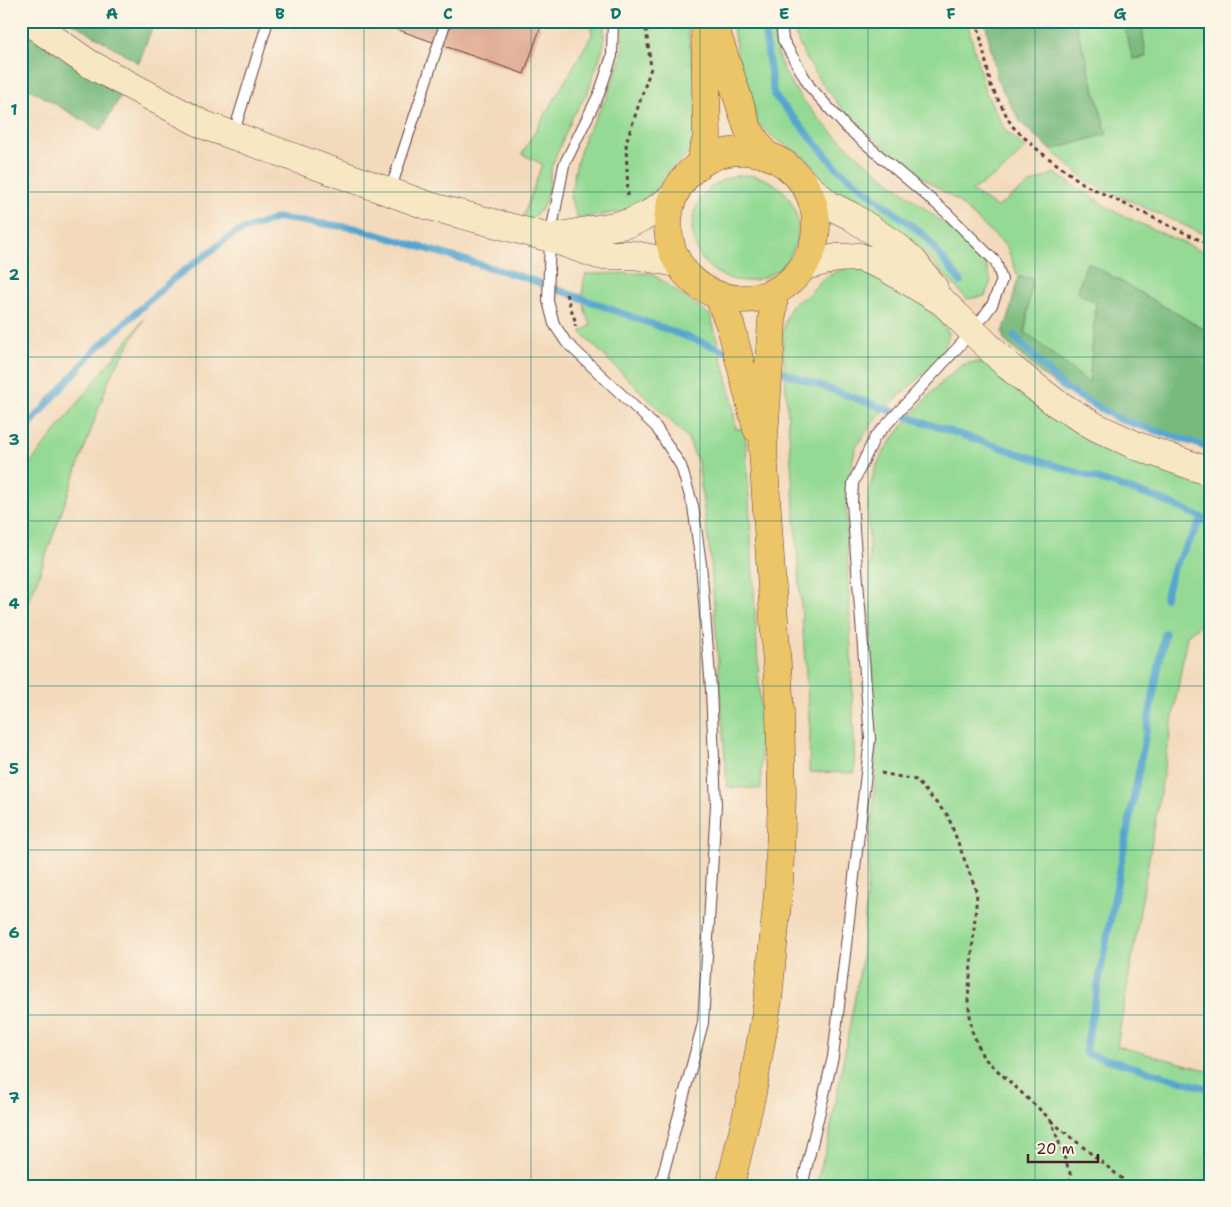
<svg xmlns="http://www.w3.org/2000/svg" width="1231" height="1207" font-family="'Shantell Sans',sans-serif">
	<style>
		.green { fill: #95da94; stroke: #707c60 }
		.forest { fill: #78ba7e; stroke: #616c54 }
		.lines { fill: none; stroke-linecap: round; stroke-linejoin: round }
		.stream { stroke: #54a5cf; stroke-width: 7 }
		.building { fill: #dda087 }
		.lane-casing { stroke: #633b41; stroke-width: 12 }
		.secondary-casing { stroke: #633b41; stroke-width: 29 }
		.highway-casing { stroke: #633b41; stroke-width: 29 }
		.path { stroke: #633b41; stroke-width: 3; stroke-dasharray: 4 4; stroke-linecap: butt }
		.lane { stroke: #fff; stroke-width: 10 }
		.secondary { stroke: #f7e8c3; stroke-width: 28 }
		.highway { stroke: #ecc569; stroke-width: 28 }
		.grid { fill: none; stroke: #0f766e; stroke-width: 1; stroke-opacity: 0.55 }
		.neatline { fill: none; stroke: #0f766e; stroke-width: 2 }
		.grid-label { font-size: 16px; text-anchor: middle; font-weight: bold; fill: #0f766e }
	</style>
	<rect width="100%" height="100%" fill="#fcf5e5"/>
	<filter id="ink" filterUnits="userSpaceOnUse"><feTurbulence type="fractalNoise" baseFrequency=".02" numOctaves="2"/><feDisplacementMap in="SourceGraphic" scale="10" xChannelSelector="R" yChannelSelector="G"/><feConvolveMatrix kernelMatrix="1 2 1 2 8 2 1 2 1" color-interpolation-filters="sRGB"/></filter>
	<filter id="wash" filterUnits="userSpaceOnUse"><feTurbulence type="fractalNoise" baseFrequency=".0096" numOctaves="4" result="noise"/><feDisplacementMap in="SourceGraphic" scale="20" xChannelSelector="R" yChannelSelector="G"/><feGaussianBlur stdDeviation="1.12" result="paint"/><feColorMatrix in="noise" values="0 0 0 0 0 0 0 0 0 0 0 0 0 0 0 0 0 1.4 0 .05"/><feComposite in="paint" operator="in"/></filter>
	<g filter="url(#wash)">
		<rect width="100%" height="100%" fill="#f3dabc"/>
		<!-- green -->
		<path class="green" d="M590 21H604V45L587 94 573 116 552 165 546 200 542 209 532 218 522 220 542 164 522 154 592 35Z
			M623 21H686L694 68 698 140 690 153 673 167 651 198 637 209 578 219 570 197 576 166 585 136 607 97 622 57Z
			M732 21H773C774 36 776 52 782 66 804 118 876 171 920 205 935 216 977 249 985 263 988 269 989 276 991 281L985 296 967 299 917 246 892 227 846 206 826 187 813 165 799 153 777 140 758 124 739 65Z
			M793 21H967L985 91 1005 130 1026 148 1002 171 971 191 997 207 1028 185 1054 173 1117 213 1210 255V333L1087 262 1096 303 1089 384 1025 332 1032 278 1018 277 1007 247 956 200 908 168 847 115 821 82 804 55 795 34Z
			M1075 21H1122L1134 59 1146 57 1141 21H1205L1210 59V237L1088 182 1051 150 1107 134Z
			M692 228a53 53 0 1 1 106 0a53 53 0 1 1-106 0Z
			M853 264 861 265 935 311 949 335 940 358 876 418 856 446 848 483 846 504 855 773 809 772 810 732 782 335 786 318 793 304 808 295 824 278Z
			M651 273 711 316 732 399 736 429 745 428 761 720V789L727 787 711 563 698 462 687 437 580 332 591 325C583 310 580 290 586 274Z
			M144 319 110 377 21 625V475Z
			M978 362 988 365 1210 479V618L1187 635 1117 1046 1210 1071V1186H816L829 1137 862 959 875 777 868 504C870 484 874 467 885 450 895 432 946 374 963 365 966 363 973 363 978 362Z"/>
		<!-- forest -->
		<path class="forest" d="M70 21H147L153 25 139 63Z
			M985 21H1075L1107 134 1051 150 1021 123 998 82Z
			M1122 21H1141L1146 57 1133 59Z
			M21 28 122 93 101 131 21 84Z
			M1087 262 1210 333V452L1086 404 1046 378 1004 340 1002 332 1008 319 1018 277 1032 278 1025 332 1089 383 1096 303 1077 292Z"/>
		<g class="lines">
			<!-- stream -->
			<path class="stream" d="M763 21 774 95 838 169 925 236 961 282
				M1014 336 1063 387 1119 419 1210 448
				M774 369 922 422 1159 499 1210 521
				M21 434 95 350 173 279 235 233 278 218 355 228 526 278 731 353
				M1165 598 1173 569 1202 519
				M1165 633 1085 1053 1210 1089"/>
		</g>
		<g id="blocks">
			<!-- building -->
			<path class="building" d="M373 21H528L541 26 524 74Z"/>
		</g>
	</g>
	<g filter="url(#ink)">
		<use href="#blocks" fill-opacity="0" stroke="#633b41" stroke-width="1"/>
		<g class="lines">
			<!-- lane casing -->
			<g class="lane-casing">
				<path id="lane" d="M613 21 612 56 599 94 564 165 550 238 548 301 554 324 566 342 656 427 681 466 693 506 701 564 711 689 716 805 703 1023 660 1186
					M781 21 783 40 810 87 847 128 947 213 996 262 1002 280 992 305 973 331 875 437 853 483 852 503 870 739 833 1057 802 1186
					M233 135 268 21
					M390 191 446 21"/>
			</g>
			<!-- secondary casing -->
			<g class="secondary-casing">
				<path id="secondary" d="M28 21 88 63 204 125 429 206 550 238 599 255H634L677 263
					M803 182 829 205 851 216 896 246 913 261 934 288
					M550 238 630 223 649 214 672 198
					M805 266 836 258 860 257 885 267 943 302 1007 365 1056 403 1096 427 1137 446 1210 472"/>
			</g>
			<!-- highway casing -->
			<g class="highway-casing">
				<path id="highway" d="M714 25 748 129 764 153
					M668 225a74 74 0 1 1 148 0a74 74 0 1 1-148 0Z
					M700 163 707 138 705 21
					M719 297 731 327 757 429
					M730 1186 752 1093 768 1000 779 882 782 795 780 712 763 450 774 293"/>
			</g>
			<!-- path -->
			<path class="path" d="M977 21 991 86 1012 126 1039 151 1085 185 1210 245
				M628 196 626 143 651 68 645 21
				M566 294 576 323 575 326
				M881 773 916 780 948 816 977 893 968 1000 972 1031 983 1057 1051 1120 1071 1176 1069 1186
				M1051 1121 1131 1186"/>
			<!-- lane -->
			<use href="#lane" class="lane"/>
			<!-- secondary -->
			<use href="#secondary" class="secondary"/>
			<!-- highway -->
			<use href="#highway" class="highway"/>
		</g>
	</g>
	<!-- grid -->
	<path class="grid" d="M196 21V1186M364 21V1186M531 21V1186M700 21V1186M868 21V1186M1035 21V1186M21 192H1210M21 357H1210M21 521H1210M21 686H1210M21 850H1210M21 1015H1210"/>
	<!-- margin -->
	<rect width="1231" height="1207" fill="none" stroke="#fcf5e5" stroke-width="55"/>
	<!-- scale -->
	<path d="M1028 1154v8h70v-8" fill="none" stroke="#4a1f2b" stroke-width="2.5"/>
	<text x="1036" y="1154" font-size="15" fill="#4a1f2b" stroke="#fcf5e5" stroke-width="4" paint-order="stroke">20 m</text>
	<rect x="28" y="28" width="1176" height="1152" class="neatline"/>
	<g class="grid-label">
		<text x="112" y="19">A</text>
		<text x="280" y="19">B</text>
		<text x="448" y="19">C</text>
		<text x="616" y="19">D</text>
		<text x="784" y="19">E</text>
		<text x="951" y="19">F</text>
		<text x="1120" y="19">G</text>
		<text x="14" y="115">1</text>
		<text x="14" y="280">2</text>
		<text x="14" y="445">3</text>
		<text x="14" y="609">4</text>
		<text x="14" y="774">5</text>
		<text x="14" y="938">6</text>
		<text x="14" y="1103">7</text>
	</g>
</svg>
